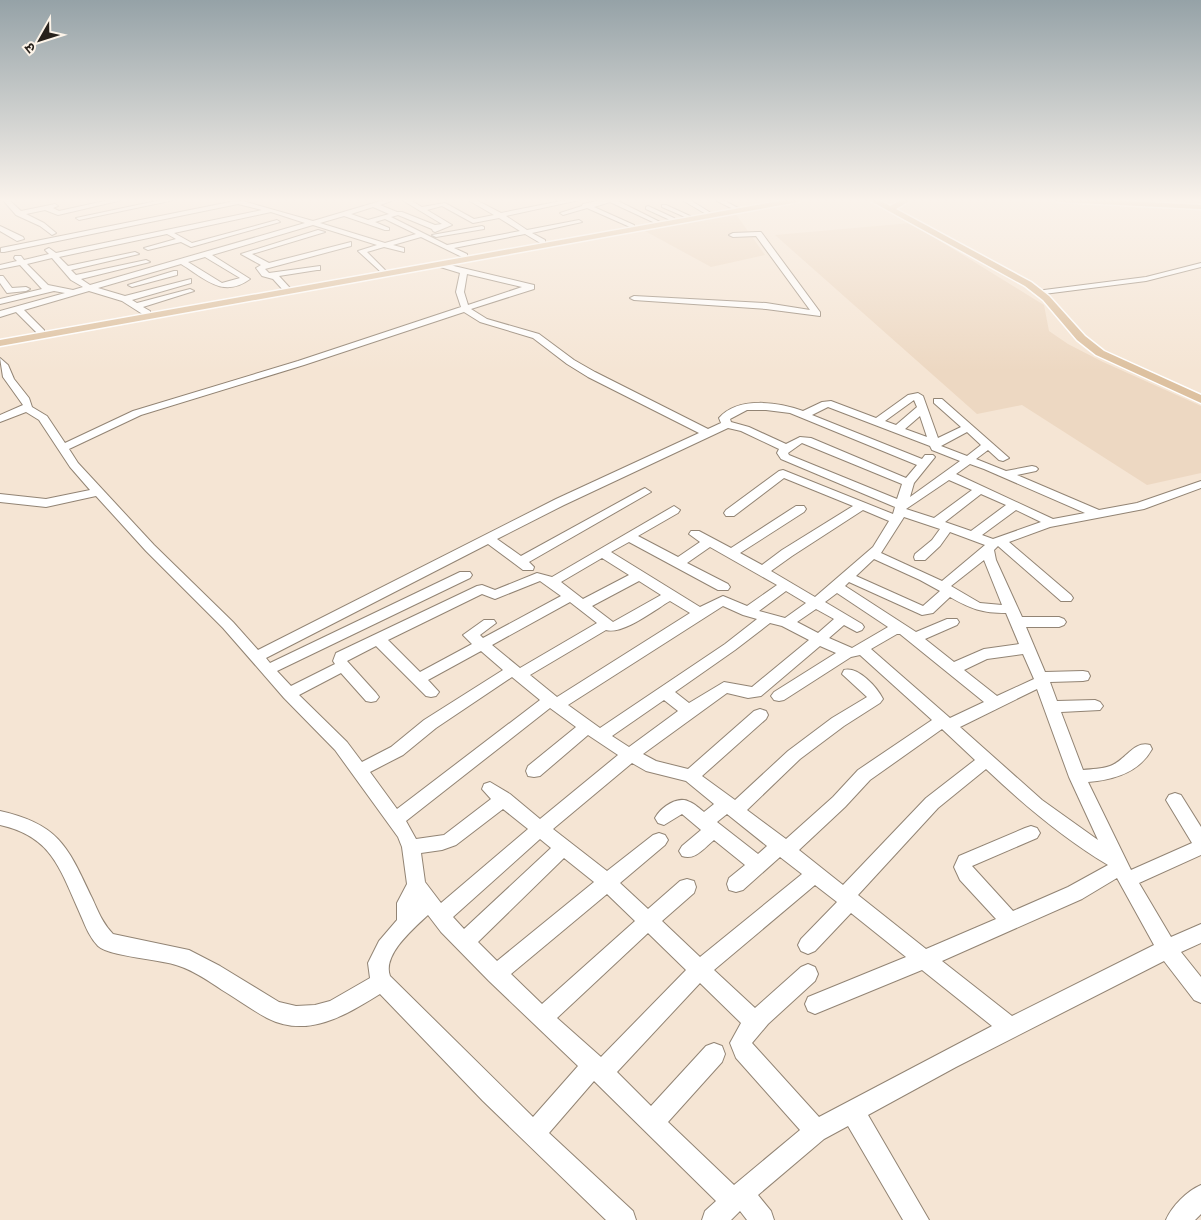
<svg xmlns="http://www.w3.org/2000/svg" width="1201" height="1220" font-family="Manrope,'Noto Sans Devanagari',sans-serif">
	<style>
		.built { fill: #edd8c2 }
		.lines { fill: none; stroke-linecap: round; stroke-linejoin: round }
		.minor-casing { stroke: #928474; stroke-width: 2 }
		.major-casing { stroke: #fff; stroke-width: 3 }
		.minor { fill: #fff; fill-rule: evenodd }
		.major { fill: #ddc1a0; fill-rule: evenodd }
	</style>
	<rect width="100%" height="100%" fill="#f5e5d4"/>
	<!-- built -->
	<path class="built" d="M735 213 765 255 711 267 645 231Z
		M911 223 1044 305 1049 331 1068 344 1103 362 1201 406V473L1147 485 1022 405 977 414 775 235Z"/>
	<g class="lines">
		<!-- minor casing -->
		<g class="minor-casing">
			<path id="minor" d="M3 200H9L21 211 55 204 58 206 53 208 59 211 109 200H122L58 215 45 210 26 214 44 223 56 233 52 235 40 226 16 215Z
				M161 200H174L79 220 76 218Z
				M228 200H239L313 221 384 200H394L380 205 397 212H402L435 225 442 224 402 200H410L422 207 445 203 474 219 494 215 468 200H476L501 213 566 200H579L506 216 527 230 579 220 582 222 532 233 545 240V244H542L525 234 454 248 467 254V258H464L421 237 393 245 404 248V252L384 247 367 252 386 271 382 273 358 251 377 245 313 225 212 255 250 279C223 299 204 278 181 264L98 288 125 296 191 279V283L132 300 137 303 190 289 194 291 143 307 150 311V315H144L122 301 89 291 24 310 44 330V334H38L16 312 0 317V311L65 293 54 291 0 304V299L42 289 20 265 0 269V265L17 261 14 258 15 256H21L24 260 49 254 45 250 49 248 56 253 262 210 238 204 4 252H1V248L230 202ZM442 206 473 223 499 218 520 231 447 245 391 217 398 215 432 229 433 231 435 232 452 225 427 210ZM373 207 389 214 368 220 351 214ZM271 212 305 223 90 285 81 279 150 262 146 260 76 275 71 270 139 254 135 252 68 266 59 257 167 234 176 239 144 248 148 250 181 242 191 247 280 222 277 220 192 243 174 233ZM344 216 385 230H389V228L375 222 385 219 416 234 385 243 320 223ZM205 257 240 278 222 283 188 262ZM52 258 71 280 83 287 73 290 48 285 27 264Z
				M602 200H616L660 222 655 223 610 202 594 207 634 225V227H630L587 208 563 215 560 213 582 206 583 204Z
				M682 200H690L711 213 706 214Z
				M715 200H723L738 208 733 209Z
				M662 205H666L690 216 685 217 662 207Z
				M648 206 674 218 675 219 670 220 646 209V207Z
				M0 226 23 237 24 239 17 241 0 231Z
				M482 226 484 227V229L436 237 432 235Z
				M318 230 325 232 252 254 269 263 351 242V246L265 269 269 273 320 266V270H317L279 276 290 288 289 290H283L273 279 262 276 256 268 261 265 241 254Z
				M758 232H761L820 312V316L766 309 634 300 630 298 634 296 766 303 810 310 756 236 733 237 729 235 733 233Z
				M437 262 534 285V289L471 309 487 319 539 334 574 360 595 372 708 429 721 423 719 418C738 396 779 402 803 411L822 402 831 401 876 418 908 395 918 393 923 396 938 438 961 427 934 403V399H942L1009 458 1003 461 999 460 988 450 976 459 1006 471 1032 466 1036 467 1038 469 1036 471 1017 475 1099 510 1137 503 1201 481V488L1144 509 1050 527 1009 542 1071 595 1073 598 1071 601H1061L998 546 994 550 996 560 1022 617H1059L1064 619 1066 622 1064 625 1059 627H1026L1045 672 1083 671 1088 672 1090 676 1088 680 1083 681 1050 682 1057 701 1095 700 1100 702 1103 706 1100 710 1061 712 1083 770C1092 769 1102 769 1110 766 1125 761 1134 740 1150 745L1152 749C1139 773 1113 780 1088 782L1131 870 1192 843 1166 800 1169 795 1175 793 1181 795 1201 827V855L1139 883 1171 937 1201 924V943L1181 952 1201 977V1003L1194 1000 1164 961 956 1067 868 1115 929 1220H903L848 1126 824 1139 758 1195 771 1211 774 1220H747L740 1211 731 1220H702L705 1211 716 1201 594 1081 549 1133 633 1211 636 1220H606L483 1101 380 994C346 1015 308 1039 267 1018 252 1010 237 999 222 990 209 981 194 971 179 966 161 959 110 957 98 946 88 936 84 922 78 909 59 866 50 836 0 825V811C59 824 68 847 92 898 98 911 103 924 113 934L189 950 220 966 279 1002 296 1006 315 1005 330 1001 370 978 368 963 379 941 397 920V903L407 884 402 847 398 837 335 750 284 698 223 628 146 551 96 496 46 507 0 502V494L46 499 90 490 70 467 39 420 26 412 0 422V415L23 405 3 377 0 358 8 365 14 379 29 398 32 407 47 416 65 443 133 411 298 361 461 307 456 292 460 273 437 266ZM467 274 522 287 468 305 464 292ZM464 312 480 322 533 338 567 364 588 377 699 433 556 499 258 650 233 622 154 545 78 463 69 449 141 415 304 365ZM914 400 917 407 896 425 885 421ZM828 407 930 446 932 450 960 461 910 497 914 483 935 457 933 455H925L922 459 812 415ZM747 410H766L790 413 917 465 906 478 811 438 800 437 786 444 749 427 731 422 730 419ZM920 416 927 437 905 429ZM728 428 741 431 779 449 777 453 781 459 895 507 893 514 783 470 779 471 726 510 724 513 726 516H734L784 478 853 506 782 550 762 565 740 553 804 512 806 509 804 506H796L731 548 699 531H691L689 534 700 542 678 557 638 536 678 513 680 510 674 506 552 577 537 573 495 590 482 585 477 586 336 653 333 661 335 664 291 686 277 671 470 578 472 575 470 572H460L270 663 266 658 488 544 523 570H533L534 567 529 562 651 492 645 488 641 490 521 556 497 539 564 505ZM967 432 981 445 967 456 941 446ZM802 443 902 484 897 499 789 455 788 453ZM970 464 984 469 1085 513 1053 519 956 474ZM949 480 972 490 934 518 906 509ZM981 494 1006 505 971 531 945 522ZM863 510 889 521 873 547 815 597 771 571 792 556ZM1016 510 1041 522 993 539 982 535ZM904 517 940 529 932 540 915 554 914 557 915 560H925L940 546 950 532 985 545 942 581 881 553ZM629 542 718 590H728L730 587 728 584 687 563 710 547 777 585 747 606 723 596 700 607 611 552ZM602 558 629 575 583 599 561 582ZM874 559 920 580 940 591 923 606 856 576ZM984 560 1002 605 980 603 951 586ZM540 581 561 596 483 638 480 635 496 623 494 620H484L463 635 472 644 420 672 388 640 482 594 495 599ZM639 581 661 595 613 622 592 606ZM849 582 922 615 933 613 950 597C971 609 982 613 1006 613L1019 644 984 649 954 662 925 639 957 625 959 622 957 619H947L916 632 845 586ZM786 591 806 603 785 618 759 611ZM837 593 888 627 852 648 829 638 844 625 857 632 862 630 864 627 862 624 825 602ZM670 601 690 613 557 697 530 675 606 630C623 635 656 609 670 601ZM570 602 597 623 520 668 492 645ZM723 606 743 615 757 619 725 644 600 728 568 705ZM816 609 834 619 818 633 797 622ZM770 623 782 626 809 640 752 687 724 682 689 703 675 692 735 650ZM897 634H900L984 702 950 718 871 649ZM376 646 426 696 431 697 436 696 439 692 428 680 481 651 503 670 424 720 391 747 362 762 347 742 299 695 341 673 366 701 371 702 376 701 379 697 376 693 347 661ZM820 646 836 653 774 692 771 696 774 700 779 701 784 700 851 657 860 655 932 720 858 770 833 797 786 839 747 810 800 759 844 726 880 703 883 699C877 687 858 666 844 670L842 674 867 697 832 718 788 751 735 800 702 776 766 719 768 715 766 711 760 709 754 711 688 769 656 761 643 754 727 693 748 698 761 696ZM1023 654 1034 679 997 696 964 670 987 659ZM512 677 540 700 397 809 370 772 403 755 436 728ZM1037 689 1069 777 1098 840 1042 800 960 727ZM664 700 678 711 629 747 612 736ZM550 708 576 727 528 766 526 771 528 776 534 777 540 776 588 735 618 755 540 819 510 794 490 782 484 784 482 789 491 799 444 835 416 839 406 821ZM942 729 975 760 926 798 843 885 799 850 845 807 870 780ZM632 763 646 771 686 781 714 804 704 812C700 809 695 804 690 802 678 795 661 807 655 818L658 823 664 825 682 814 701 830 682 846 679 851 682 856C695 861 704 848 714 840L745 865 729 878 727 884 729 890 736 892 743 890 780 857 802 874 700 957 662 921 694 893 696 887 694 881 687 879 680 881 648 909 620 883 665 845 668 840 665 835 659 833 653 835 607 871 553 829ZM986 769C1024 805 1063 838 1108 865L1068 887 1013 911 972 866 1037 838 1040 833 1037 828 1031 826 1025 828 959 856 954 867 960 880 996 919 926 949 858 895 938 808ZM503 809 528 829 441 903 425 882 421 853 442 850 456 845ZM727 814 767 846 758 854 717 822ZM540 839 551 848 464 929 453 917ZM564 858 594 882 497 961 478 942ZM1117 878 1154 945 1012 1016 942 961 1082 899ZM815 885 837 902 801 939 798 945 801 951 808 954 815 951 851 913 906 957 808 997 805 1004 808 1011 815 1014 922 970 992 1026 819 1117 752 1043 768 1024 815 981 818 974 815 967 808 964 801 967 755 1008 714 970ZM607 894 635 921 542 1004 511 974ZM428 915 441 932 489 981 578 1066 533 1117 390 976C382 955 414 928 428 915ZM648 933 686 970 601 1057 557 1018ZM700 983 741 1023 730 1043 736 1058 800 1130 734 1185 668 1122 722 1062 725 1054 722 1046 714 1043 706 1046 651 1106 617 1072Z
				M1201 263V267L1146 281 1044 294 1040 292 1044 290 1146 277Z
				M174 271H177V275L132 287 128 285Z
				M0 276H3L12 288 26 287 30 289 26 291 7 293 0 283Z
				M1201 1185V1214L1195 1220H1166C1172 1206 1187 1191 1201 1185Z"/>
		</g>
		<!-- major casing -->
		<g class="major-casing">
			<path id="major" d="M785 200H802L798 202 0 346V340Z
				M869 200H879L890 206 901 200H911L896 209 1031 282 1049 296 1085 336 1104 351 1201 395V403L1096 355 1077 340 1043 300 1025 286Z
				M1055 200H1108L1201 205V209L1059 202Z"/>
		</g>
		<!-- minor -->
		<use href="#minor" class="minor"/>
		<!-- major -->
		<use href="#major" class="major"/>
	</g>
	<!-- sky -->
	<linearGradient id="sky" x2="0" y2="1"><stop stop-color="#95a2a7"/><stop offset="0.54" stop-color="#faf3ec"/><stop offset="1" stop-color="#faf3ec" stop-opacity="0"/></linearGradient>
	<rect width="1201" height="371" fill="url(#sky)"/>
	<!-- north arrow -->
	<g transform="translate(40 40) rotate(231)" stroke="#fdf4e9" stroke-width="4" paint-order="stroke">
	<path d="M0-4L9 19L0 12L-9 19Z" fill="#27211b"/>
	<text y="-8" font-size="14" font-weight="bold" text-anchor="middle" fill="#27211b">उ</text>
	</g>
</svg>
